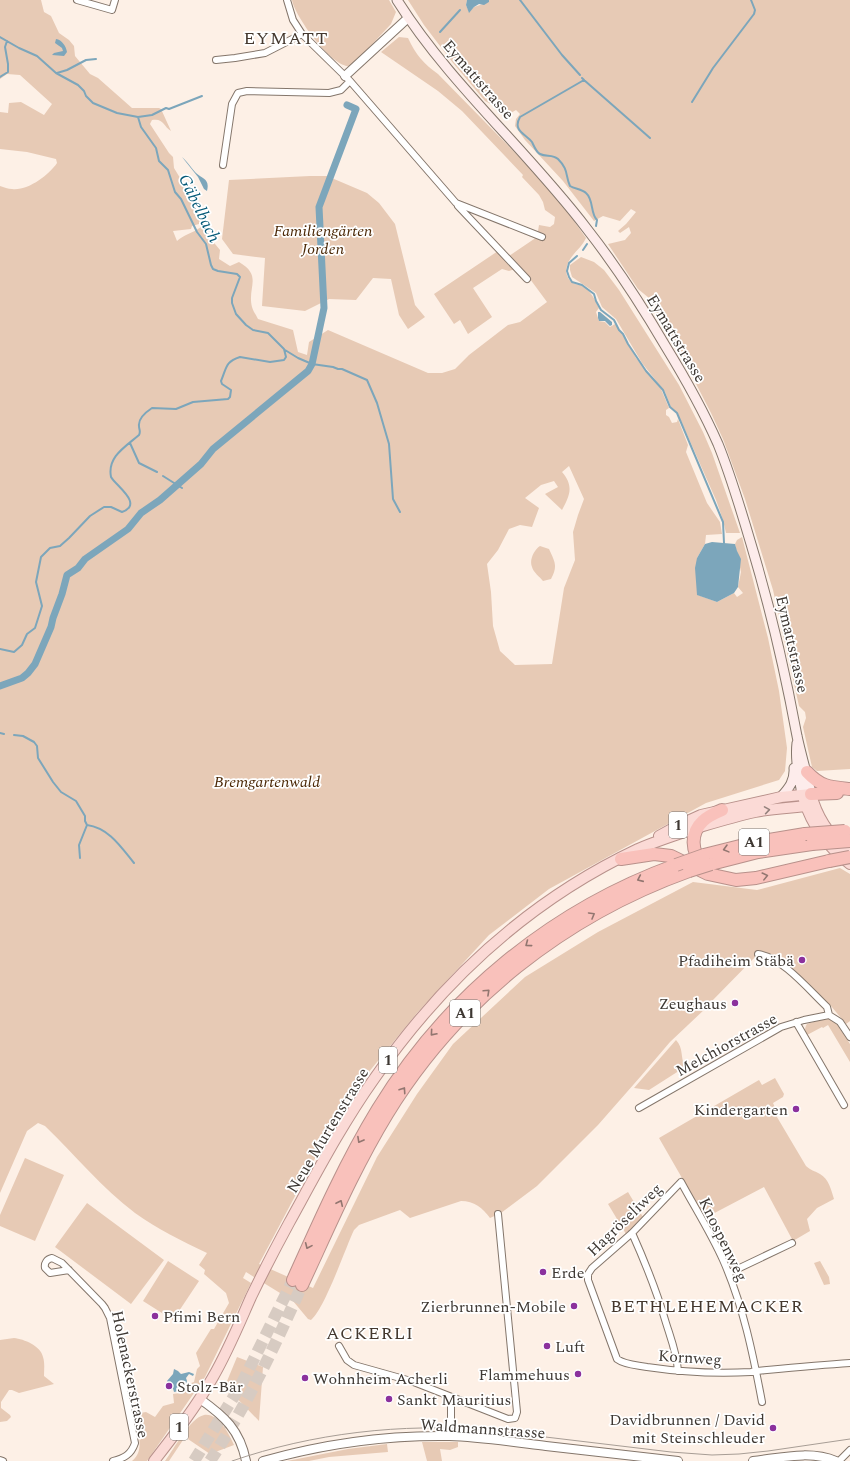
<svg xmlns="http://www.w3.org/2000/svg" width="850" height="1461" font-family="Spectral,serif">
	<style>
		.green { fill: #e7cab5; fill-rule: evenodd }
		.water { fill: #7ca6bb }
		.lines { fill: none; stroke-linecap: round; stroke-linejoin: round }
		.stream { stroke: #7ca6bb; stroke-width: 2 }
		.canal { stroke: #7ca6bb; stroke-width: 7 }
		.motorway-tunnel { stroke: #d7cbc2; stroke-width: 12; stroke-dasharray: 12 6; stroke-linecap: butt }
		.minor-casing { stroke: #84766b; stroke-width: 8 }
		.tertiary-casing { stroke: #84766b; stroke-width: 10 }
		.secondary-casing { stroke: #84766b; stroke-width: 11 }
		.primary-casing { stroke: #b8918b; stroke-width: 12 }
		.motorway-casing { stroke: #b8918b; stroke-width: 14 }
		.minor { stroke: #fff; stroke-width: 6 }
		.tertiary { stroke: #fff; stroke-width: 8 }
		.secondary { stroke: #fdeceb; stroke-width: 9 }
		.primary { stroke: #fbdad6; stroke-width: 10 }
		.motorway { stroke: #f9c1bb; stroke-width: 12 }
		.tram { stroke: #a79d95; stroke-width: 1 }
		.motorway-bridge-casing { stroke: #b8918b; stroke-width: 14; stroke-linecap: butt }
		.motorway-bridge { stroke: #f9c1bb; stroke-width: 12 }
		.oneway { stroke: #93817c }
		.oneway2 { stroke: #927670 }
		.poi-dot { fill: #8b319d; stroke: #fff; stroke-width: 1.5 }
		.labels { text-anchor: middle; stroke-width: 3.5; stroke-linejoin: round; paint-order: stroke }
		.shield { fill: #fff; stroke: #787470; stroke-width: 1 }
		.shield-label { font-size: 15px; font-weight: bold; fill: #3e3833 }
		.street-label { font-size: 16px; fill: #3e3833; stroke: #fff }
		.park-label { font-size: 16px; font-style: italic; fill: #4b2806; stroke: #fff }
		.poi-label { font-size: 16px; fill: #3e3833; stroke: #fff; text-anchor: end }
		.water-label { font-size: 17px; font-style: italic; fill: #065a78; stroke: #fff }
		.quarter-label { font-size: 18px; letter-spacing: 1px; fill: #44382e; stroke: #fff }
	</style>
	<rect width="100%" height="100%" fill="#fdf0e6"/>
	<!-- green -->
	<path class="green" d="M0 0H41L44 12 51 16 59 33 69 40 74 46 75 56 90 74 98 78 132 108H159L161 109 171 131C163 126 164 118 152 120L150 124 169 153 173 157 174 168 188 191 200 222 199 224 192 226 191 229 173 231 177 241C183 235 193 233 201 227L220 250 219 259 230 266 239 262C263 276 247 287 252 307 253 311 256 315 258 319L293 330 298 352 307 355 309 342 328 330 428 373H442L455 369 469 355 508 325 520 322 547 302 530 279 509 256 537 237 539 225 550 227 554 224 555 217 545 210 543 202 539 195 522 177 523 175 462 111 438 91 381 52 399 37 408 38C416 55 423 63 438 74L531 169 564 207 586 238C582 247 574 252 569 261 565 268 565 278 573 283 575 285 579 284 582 286 590 289 595 300 599 308L596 312 599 321 605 322 610 327 615 324 623 335 636 358 661 389 669 408 666 410V415L669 417 672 423 677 422 678 419 688 445 686 452 707 503 720 522 722 534 706 535 705 544 697 558 698 595 717 602 734 593 737 597 743 593 738 587 741 572 735 544 737 540 742 537 768 638 779 691 787 748 785 771 779 780 706 803 549 889 489 935 417 1013 346 1100 259 1264 313 1288 377 1157 417 1094 453 1044 525 977 598 932 693 882 757 890 840 868 850 874V1021L846 1024 831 1006 787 965 774 955 761 951 711 1002V1005L707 1009 706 1008 670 1042 641 1076 598 1125 537 1186 501 1213 490 1218C483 1208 474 1201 461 1201L410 1218 400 1210 359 1225 354 1230C345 1249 325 1308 311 1320L308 1319 293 1301 246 1272 243 1278 251 1283 205 1377 147 1461H132C146 1450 137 1430 134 1414L146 1412 155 1417 163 1406 174 1403 173 1394 180 1393 183 1386 194 1382 197 1369 200 1366 196 1353 211 1329H214L229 1303 226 1293 204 1274 205 1270 199 1265 207 1253C182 1241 157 1229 135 1213 102 1188 75 1155 45 1126L38 1123 27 1131 0 1193V186C4 187 8 189 12 189 28 191 49 175 57 163L56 159 27 152 0 149V112L8 113 9 103 21 102 44 115 52 104 20 75 7 74 0 79ZM569 466 584 499 578 515 573 532 575 560 564 588 552 664 515 665 500 651 493 626 491 592 487 564 498 550 509 529 520 525 532 527 539 508 525 498 541 485 554 481 558 487 545 494 562 510C570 495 574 486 562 472Z
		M292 0H389L396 12 391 24 352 66C334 71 295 17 292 0Z
		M408 0H467L466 5 469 12 474 7 489 2V0H850V769L817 771 812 767 803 727 806 718 805 712 799 706 773 590 745 499 723 439 711 413 693 378V370L691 363 682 355 657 318 654 306 649 298 638 289 608 244 625 240 631 233 629 227 620 233 618 231 626 224 636 212 631 209 620 221 603 216 594 221 563 181 525 140 515 126 516 119 520 114 516 110 509 114 485 101 453 63 424 25Z
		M310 176H327L367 193 379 203 395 224 415 305 425 317 408 329 399 315 391 279 373 278 356 300 329 299 305 311 262 306 265 258 233 254 222 239 229 180Z
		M498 251 515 269 509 271 502 269 473 288 492 317 468 334 460 320 454 324 434 294Z
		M581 257 594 262 604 270 619 290 679 385 703 432 712 453 740 533H726L723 520 716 500 678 414 671 407 665 392 642 363 616 319 602 307 596 293 572 277 570 270V265Z
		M540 546 549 549C555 562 558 566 551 579L543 581C540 577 533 572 532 567 529 560 534 550 540 546Z
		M831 1019 836 1022 850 1044V1062L828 1025 823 1028 822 1027 807 1035C805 1031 804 1029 807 1024L820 1020Z
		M676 1040C684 1049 680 1057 685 1067L649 1090 634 1088Z
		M775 1078 784 1094 783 1097 773 1103 776 1110 774 1112 806 1166C810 1170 815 1171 820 1174 829 1179 831 1190 834 1199L817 1208 807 1219 810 1231 793 1241 764 1187 705 1218 659 1138 759 1080 762 1085Z
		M25 1158 64 1175 35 1241 0 1226V1215Z
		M628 1192 643 1217 626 1234 608 1204Z
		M87 1203 164 1260 131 1304 55 1247Z
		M168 1261 199 1281 173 1320 143 1301Z
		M820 1261 829 1277 830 1284 824 1285 814 1263Z
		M14 1338C24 1339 41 1346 43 1357 45 1363 44 1370 44 1376L54 1384 19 1393 12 1390H9L1 1402V1408L10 1415 11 1417 7 1421 0 1422V1340Z
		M237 1357 263 1367 259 1421 225 1386Z
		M204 1415C219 1413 229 1434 234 1445L210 1454 185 1437 169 1461H165C174 1449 190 1418 204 1415Z
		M422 1442H458V1447L450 1450 440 1449 442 1461H427Z
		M387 1444 388 1452 329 1457 309 1461H287L348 1449Z"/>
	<!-- water -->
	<path class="water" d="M467 0H489V2L484 5 479 4 474 7 469 13 466 5Z
		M56 39C62 40 66 46 67 52L64 56 52 55 54 53 63 51 62 48 55 43Z
		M182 157C188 162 191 168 196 173 203 179 210 179 207 191L204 189 198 177Z
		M598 312H600L612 322V325L610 326 605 321H599L598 318Z
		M712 542 735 544 737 551 741 559 738 587 734 593 717 602 697 595 695 568 697 558 705 544Z
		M174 1369 178 1371 181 1374 189 1372 194 1374 193 1376 189 1374 186 1378 187 1381 186 1384 183 1385 181 1383 179 1387V1391L174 1392 172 1385 168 1384 167 1381 173 1374Z"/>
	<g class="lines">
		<!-- stream -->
		<path class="stream" d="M520 0 562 55 580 75
			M440 32 460 10
			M0 37 19 48 37 56 56 73 78 85 84 91 86 96 93 103 117 113 138 117 141 127 156 148 159 161 168 170 175 192 181 199 197 232 206 244 211 265 213 269 218 271 237 274 240 277 232 298V303L236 314 246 325 253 330 268 333 284 349 286 357 284 360 270 362 240 357C225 362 227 367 221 381L222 384 231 390 230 397 228 399 193 402 176 409 152 408C146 412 138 419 139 426 139 430 141 431 139 435 125 447 107 457 111 477 116 486 144 504 122 512L111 507H104L90 516 69 538 60 546 50 548 41 557 36 582 42 606 35 628 27 634 22 645 14 652 0 649
			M57 73 67 70 86 60 96 59
			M0 77 8 72V64L5 47 7 41
			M582 78 584 80 520 117C512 131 526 134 532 142 534 146 536 152 540 154 546 157 553 154 558 159 569 170 565 175 570 186 575 189 582 189 586 193 594 200 590 213 597 220L596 226
			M584 80 650 138
			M692 102 713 68 754 14 755 10 751 0
			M138 117 152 115 166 108 169 109 202 96
			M583 250 587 244
			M577 256 569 263 567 271 569 277 572 282 582 285 594 294 596 301 601 310 614 320 619 330 623 334 628 344 646 371 663 390 670 407 677 413 723 522 724 543
			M285 350 298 358 312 364 333 367 338 369H342L367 380 377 403 389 444 393 499 400 512
			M130 443 139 463 157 472
			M163 476 182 488
			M0 733 4 734
			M14 735 23 736 34 742 37 746 38 758 53 782 61 792 76 801 85 816V821L87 825 79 845 80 858
			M87 825C109 828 121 847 134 863"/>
		<!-- canal -->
		<path class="canal" d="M0 686 22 678 28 673 35 664 51 627 53 618 62 594 67 575 78 568 85 559 128 529 141 513 160 500 201 464 213 449 308 371 312 364 324 308 319 207 356 109 347 105"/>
		<!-- motorway-tunnel -->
		<path class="motorway-tunnel" d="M194 1461 241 1385 293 1280
			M210 1461C247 1405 275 1346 302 1285"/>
		<!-- minor casing -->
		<g class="minor-casing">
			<path id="minor" d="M77 0 112 10 115 0
				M287 0 293 20 302 34 350 81 456 203 542 237
				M216 60 235 58 265 53 302 34
				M223 165 232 104 238 93 247 91 329 93 341 90 350 81
				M458 206 527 279
				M758 954C782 957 809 990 827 1007L829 1015 840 1022 850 1037
				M796 1022 844 1105
				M639 1108 781 1027 804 1020 829 1015
				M632 1233C645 1262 657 1292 666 1323 671 1339 677 1354 678 1371
				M69 1270 50 1273 45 1268C44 1263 47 1259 52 1258L62 1263 102 1304 105 1308 110 1318 135 1443C131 1455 124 1458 113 1461
				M729 1273 792 1243
				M339 1346 347 1360 354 1365 411 1381 508 1419 515 1418 517 1412 498 1214
				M762 1402C753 1354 743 1305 723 1260 711 1233 695 1208 681 1182L632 1233 592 1268 588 1274V1280L617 1359C625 1365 637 1365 647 1367 681 1372 716 1374 751 1372L756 1371C788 1368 819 1365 850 1363
				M451 1436V1397
				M0 1460 3 1461
				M839 1461 850 1450"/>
		</g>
		<!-- tertiary casing -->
		<g class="tertiary-casing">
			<path id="tertiary" d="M345 76 408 18
				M200 1399C224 1416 240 1430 246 1461
				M263 1461C323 1444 386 1435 449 1436 481 1437 514 1442 546 1446 590 1451 634 1456 678 1461
				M753 1461C780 1458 810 1450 836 1461"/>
		</g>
		<!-- secondary casing -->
		<g class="secondary-casing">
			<path id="secondary" d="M397 0C449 83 527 150 587 229 616 266 642 306 666 347 685 378 703 410 718 444 731 476 741 510 751 544 770 607 785 671 797 736 801 755 807 774 811 794
				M797 743C795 760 799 777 802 794
				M781 797C789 788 795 781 794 768"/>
		</g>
		<!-- primary casing -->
		<g class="primary-casing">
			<path id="primary" d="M804 800C812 826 829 848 850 864
				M659 836 679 825 701 815 781 797 811 794C817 818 830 837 850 853
				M154 1461C175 1434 196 1407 213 1377 228 1351 239 1324 251 1297 263 1272 276 1247 289 1223 316 1174 342 1124 374 1079 442 981 530 900 638 849 659 840 681 833 703 826 720 821 737 816 755 812 775 808 794 808 814 805"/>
		</g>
		<!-- motorway casing -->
		<g class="motorway-casing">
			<path id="motorway" d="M807 772C821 787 830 787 850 789
				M811 794 837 793
				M704 855 756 842 805 834
				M621 859 654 854 671 856 708 874 736 880 756 878 829 861
				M703 864C691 852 690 833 703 821 708 816 715 813 722 810
				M711 864 758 852 812 844
				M293 1280C319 1222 345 1163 378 1109 447 996 552 910 676 865
				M302 1285C329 1227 354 1168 387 1114 457 1000 564 916 689 871"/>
		</g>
		<!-- minor -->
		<use href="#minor" class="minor"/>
		<!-- tertiary -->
		<use href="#tertiary" class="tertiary"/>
		<!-- secondary -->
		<use href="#secondary" class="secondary"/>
		<!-- primary -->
		<use href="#primary" class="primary"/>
		<!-- motorway -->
		<use href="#motorway" class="motorway"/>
		<!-- tram -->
		<path class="tram" d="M232 1461C313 1433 402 1423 487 1430L671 1452 712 1455 739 1454 768 1451 850 1439"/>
		<!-- motorway-bridge casing -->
		<g class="motorway-bridge-casing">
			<path id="motorway-bridge" d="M805 834 845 831
				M812 844 850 841
				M829 861 850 857
				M676 865 704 855
				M689 871 711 864"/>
		</g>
		<!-- motorway-bridge -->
		<use href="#motorway-bridge" class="motorway-bridge"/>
	</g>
	<!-- one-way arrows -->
	<defs><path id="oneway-chevron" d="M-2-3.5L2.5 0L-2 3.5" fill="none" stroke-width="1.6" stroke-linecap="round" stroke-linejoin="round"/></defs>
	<use class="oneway" href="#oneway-chevron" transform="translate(767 810) rotate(-9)"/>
	<g class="oneway2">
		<use href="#oneway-chevron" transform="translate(726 849) rotate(165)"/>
		<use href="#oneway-chevron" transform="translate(765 876) rotate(-14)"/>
		<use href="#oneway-chevron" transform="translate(640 879) rotate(156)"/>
		<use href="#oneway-chevron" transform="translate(592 915) rotate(-30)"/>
		<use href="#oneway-chevron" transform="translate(528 944) rotate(143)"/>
		<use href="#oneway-chevron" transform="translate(487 992) rotate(-43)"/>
		<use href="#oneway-chevron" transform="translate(433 1033) rotate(131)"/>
		<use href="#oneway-chevron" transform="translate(403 1090) rotate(-56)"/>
		<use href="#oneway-chevron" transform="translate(360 1140) rotate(119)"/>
		<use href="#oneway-chevron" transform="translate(340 1203) rotate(-65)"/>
		<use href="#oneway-chevron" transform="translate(308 1246) rotate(114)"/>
	</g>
	<!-- markers -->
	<g class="poi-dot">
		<circle cx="802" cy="960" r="4"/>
		<circle cx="735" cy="1003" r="4"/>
		<circle cx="796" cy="1109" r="4"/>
		<circle cx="543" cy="1272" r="4"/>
		<circle cx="574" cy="1306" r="4"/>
		<circle cx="155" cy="1316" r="4"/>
		<circle cx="547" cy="1346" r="4"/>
		<circle cx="578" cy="1374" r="4"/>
		<circle cx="305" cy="1378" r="4"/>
		<circle cx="169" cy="1386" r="4"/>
		<circle cx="389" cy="1399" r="4"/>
		<circle cx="773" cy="1428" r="4"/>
	</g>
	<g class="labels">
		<!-- shield labels -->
		<g class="shield">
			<rect x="669" y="812" width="18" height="26" rx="3"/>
			<rect x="739" y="829" width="30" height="26" rx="3"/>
			<rect x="450" y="1000" width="30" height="26" rx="3"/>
			<rect x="379" y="1047" width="18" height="26" rx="3"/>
			<rect x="170" y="1414" width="18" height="26" rx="3"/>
		</g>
		<g class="shield-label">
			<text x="678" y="830">1</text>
			<text x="754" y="847">A1</text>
			<text x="465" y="1018">A1</text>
			<text x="388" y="1065">1</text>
			<text x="179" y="1432">1</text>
		</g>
		<!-- street labels -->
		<g class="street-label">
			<text transform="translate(479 79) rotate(49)" y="6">Eymattstrasse</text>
			<text transform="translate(677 338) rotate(59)" y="6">Eymattstrasse</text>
			<text transform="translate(793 644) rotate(77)" y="6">Eymattstrasse</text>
			<text transform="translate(726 1044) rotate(-29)" y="6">Melchiorstrasse</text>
			<text transform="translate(327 1130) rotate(-59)" y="6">Neue Murtenstrasse</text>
			<text transform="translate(624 1219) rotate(-44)" y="6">Hagröseliweg</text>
			<text transform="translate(724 1239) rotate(64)" y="6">Knospenweg</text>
			<text transform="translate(690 1357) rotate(4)" y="6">Kornweg</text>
			<text transform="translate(131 1374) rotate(78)" y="6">Holenackerstrasse</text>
			<text transform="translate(483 1428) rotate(4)" y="6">Waldmannstrasse</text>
		</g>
		<!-- park labels -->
		<g class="park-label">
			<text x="323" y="236">Familiengärten<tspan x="323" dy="18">Jorden</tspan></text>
			<text x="267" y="787">Bremgartenwald</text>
		</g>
		<!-- poi labels -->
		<g class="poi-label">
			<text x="794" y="966">Pfadiheim Stäbä</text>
			<text x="727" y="1009">Zeughaus</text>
			<text x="788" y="1115">Kindergarten</text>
			<text x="551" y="1278" text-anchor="start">Erde</text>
			<text x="566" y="1312">Zierbrunnen-Mobile</text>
			<text x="163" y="1322" text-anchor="start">Pfimi Bern</text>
			<text x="555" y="1352" text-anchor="start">Luft</text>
			<text x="570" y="1380">Flammehuus</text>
			<text x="313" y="1384" text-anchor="start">Wohnheim Acherli</text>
			<text x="177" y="1392" text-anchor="start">Stolz-Bär</text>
			<text x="397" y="1405" text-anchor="start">Sankt Mauritius</text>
			<text x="765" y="1425">Davidbrunnen / David<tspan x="765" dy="18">mit Steinschleuder</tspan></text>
		</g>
		<!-- water labels -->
		<g class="water-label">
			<text transform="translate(200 208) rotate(64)" y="6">Gäbelbach</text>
		</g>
		<!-- quarter labels -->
		<g class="quarter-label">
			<text x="286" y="44">EYMATT</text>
			<text x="707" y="1312">BETHLEHEMACKER</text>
			<text x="370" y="1339">ACKERLI</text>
		</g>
	</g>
</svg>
